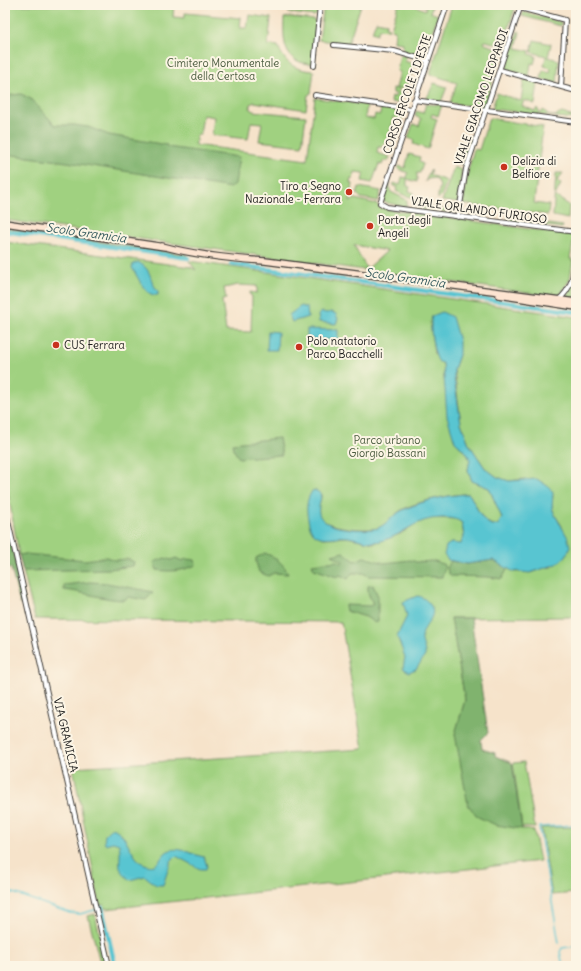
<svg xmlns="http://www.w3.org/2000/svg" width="581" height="971" font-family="Delius,sans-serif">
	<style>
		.green { fill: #a0d180; stroke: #5e764e; fill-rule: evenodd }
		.forest { fill: #80b36e; stroke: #4e6845 }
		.water { fill: #59c5d1; stroke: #3a7076 }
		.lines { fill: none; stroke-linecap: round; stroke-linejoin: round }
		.stream { stroke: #59c5d1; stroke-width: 1.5 }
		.canal { stroke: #59c5d1; stroke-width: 4.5 }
		.street-casing { stroke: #3d3a36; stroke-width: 6 }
		.secondary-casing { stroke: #3d3a36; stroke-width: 8 }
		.street { stroke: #fff; stroke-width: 4 }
		.secondary { stroke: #fde4d1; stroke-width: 5.5 }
		.poi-dot { fill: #c8321e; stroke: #fcf5e5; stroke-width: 1.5 }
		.labels { text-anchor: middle; stroke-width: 4; stroke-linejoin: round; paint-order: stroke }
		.park-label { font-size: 11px; fill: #4a5b3f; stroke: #fcf5e5 }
		.street-label { font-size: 11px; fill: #1c1c1c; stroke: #fcf5e5 }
		.poi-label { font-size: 11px; fill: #1c1c1c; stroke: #fcf5e5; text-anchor: start }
		.water-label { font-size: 12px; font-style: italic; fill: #31575b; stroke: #fcf5e5 }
	</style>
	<rect width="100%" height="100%" fill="#fcf5e5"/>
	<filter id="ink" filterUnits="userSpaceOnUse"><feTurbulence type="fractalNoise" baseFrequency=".025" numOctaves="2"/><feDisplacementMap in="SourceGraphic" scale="8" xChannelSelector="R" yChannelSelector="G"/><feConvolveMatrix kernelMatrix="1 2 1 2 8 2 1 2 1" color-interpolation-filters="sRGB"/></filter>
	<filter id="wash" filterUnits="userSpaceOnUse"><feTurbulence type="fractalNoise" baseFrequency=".012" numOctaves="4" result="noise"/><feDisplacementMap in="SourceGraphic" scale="16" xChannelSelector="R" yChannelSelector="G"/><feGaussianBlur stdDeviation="0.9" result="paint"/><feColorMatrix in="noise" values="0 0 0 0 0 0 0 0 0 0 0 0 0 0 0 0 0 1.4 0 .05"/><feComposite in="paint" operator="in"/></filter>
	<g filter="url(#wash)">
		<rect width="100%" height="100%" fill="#f6e3ca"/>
		<!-- green -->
		<path class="green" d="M5 5H174L173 17 185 18V13L241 18 240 28H247L249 15 271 18 268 45 278 46C285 64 295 70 314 71L311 93 308 95 306 110 254 102 251 104 250 109 253 111 306 116 302 146 259 141 262 123 251 122 248 139 212 135 214 117 203 115 200 135H197L195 145 307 160 315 98 367 105 365 118 374 119 375 114 380 115 381 108 405 111 402 120 393 117 390 137 395 139V141L389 139 388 142 383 144 382 147H378L377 153 390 157 388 161 384 160 382 165 379 164 372 183 362 181 364 173 355 172 353 179H351L350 183 353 184 350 202 355 199 377 204 380 208 572 235 574 237 570 259H573L570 279 561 294 551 296 5 220ZM354 245 387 251 367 269Z
			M287 5H318L317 14 314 16 290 13 288 12Z
			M324 5H361L348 44 319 40Z
			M398 5H416V6L425 10 426 7 422 5H433L430 12 438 15 428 44 421 41 418 49 425 53 423 57 403 51V43L394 42 395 30 391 29Z
			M452 5H516L503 46 486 41 484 42 485 44 502 50 484 108 450 103 457 83 430 74Z
			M523 12 561 22V26L522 16Z
			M290 17 314 20 316 23 312 64C283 63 283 42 284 18Z
			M376 21 387 23 385 27 389 28 388 30 379 29 377 34 372 32Z
			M518 31 520 32 516 48 530 51 529 54 536 56 534 64 531 63 529 76 506 69Z
			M534 40 551 44 548 57 559 60 557 83 541 79 543 70 550 72 551 68 544 66 546 56 531 52Z
			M400 55 406 56 405 61 413 64 412 68 414 71 413 75 409 74 406 90 400 88 398 92 405 95 399 99 398 103 391 102 392 96 395 97 396 94 393 93V88L398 89 396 88 400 72 397 71Z
			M524 79 538 83 535 104 524 100 522 106 535 111 537 108 540 113 544 110 549 116H555L562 113 574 117 573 119 492 109 497 93 521 101Z
			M434 83 447 87 441 102 426 100Z
			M426 104 442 105 438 116 432 114 431 117 437 119 428 149 413 144 414 140 408 138 413 124 419 126 421 119 415 116 416 111 423 113Z
			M489 118 543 127 534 203 549 205 548 215 463 204 468 171 474 149 479 150Z
			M470 138 472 139 464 165 456 162 461 147 466 149Z
			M409 154 420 157 419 162 423 164 420 173H417V182L407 179V186L410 187 409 191 414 193 412 197 406 196 396 191 398 187 393 186 394 183 400 185 402 177 407 178 408 173 398 169 399 166 405 168Z
			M454 167 462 170 458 203 442 201Z
			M430 170 431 171 430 175 447 181 441 196 438 199C437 188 444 188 435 178L428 179 425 182Z
			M556 173H563L557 181 561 184 555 196 569 205 568 219 553 216Z
			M389 184H390L389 188 391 192 407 200 406 207 383 202Z
			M359 187 381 191 378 201 361 198 357 194Z
			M419 206 453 210 456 213 419 209Z
			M508 218 563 226 562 228 508 221Z
			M5 228 186 254 188 256 5 230Z
			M5 242 190 267 196 270 189 261 576 317V617L451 618 465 700 455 735 513 827 534 831 540 861 106 909 103 904 100 906 73 767 363 749 341 622 35 619 19 555 5 476ZM238 285 257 286V293L250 292V295L252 296 251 332 226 331 222 300 226 299 224 288ZM430 322 459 355 454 369 461 423 469 444 485 468 497 477 509 481 524 479 553 496C549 508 556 517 562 526L552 567C533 568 524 579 505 566L451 543 461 544 464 537 462 523 457 519 431 518 421 520 400 534 374 543 347 537 323 538 312 530 321 494C322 502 314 509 319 517 326 528 366 531 378 528 386 525 393 516 400 511 414 502 448 495 465 494H469C477 505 482 527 498 525L502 518 489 488 472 481 468 470 470 460 466 452 455 442 444 379 443 363 434 354Z
			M576 273 575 299 566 298 575 280Z
			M524 762 535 828 522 827 513 763Z
			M576 827V893L552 895 541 828Z
			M95 914 107 966H101L88 916Z"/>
		<!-- forest -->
		<path class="forest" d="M21 94 31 99 55 125H74L88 127 109 135 167 145V147L239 157 235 184 231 188 67 162 5 154V104L11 95Z
			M279 438 282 455 239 458 233 449 232 443Z
			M5 525H7L25 604H20L11 568H5Z
			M343 552 355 561 364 557 384 563 411 560 416 562 435 561 443 564 445 568 442 577 368 576 363 573H352L348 579 340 575 337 577 314 569 312 564 338 561 341 564 343 561 332 555Z
			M265 553C275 557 284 563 288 574L274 573 268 576 259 572 256 562V558Z
			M26 554 85 560 106 557 115 560 128 559 134 562 133 566 110 569 23 571 19 555Z
			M165 558 171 560 176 558 182 561 186 559 195 560 196 565C183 571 171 572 157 570L154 562Z
			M493 560 508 568 502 579 488 577 452 576 448 573 447 566 451 561 467 564Z
			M90 582 107 583 153 592 146 600 128 597 125 600C104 600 85 592 64 590V585Z
			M373 585 378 596V622L375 623 366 617 346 611 345 605 370 606 373 604 368 593V586Z
			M451 618H471L488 733 481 740 482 749 495 753V756L512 763 522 829 496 825 478 817 468 805 455 734 465 700Z"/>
		<!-- water -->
		<path class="water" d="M138 262C154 271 148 280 158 291V295C144 297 139 277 132 268L133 264Z
			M301 306 307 308 308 317 292 322 289 315Z
			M322 312 327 313 332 312 336 314 338 319 336 324 319 322 318 315Z
			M442 312 452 317 459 341V355L454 369V378L461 423 469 444 485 468 497 477 509 481 537 479 549 487 553 493 552 508 555 515 568 538 570 547 566 556 557 564 530 573 512 571 493 560 467 564 448 560 444 555 446 546 451 543 461 544 464 537 462 523C456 518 450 518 442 518 414 518 405 535 381 541 370 544 360 539 348 537 330 535 312 546 308 519 306 508 306 499 313 490 335 494 299 517 338 527 348 529 368 531 378 528 387 524 394 514 403 510 422 501 443 496 465 494H469C477 505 482 528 498 525L502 518 489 488 472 481 468 470 470 459 466 452 455 442 447 416 443 363 439 362C433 355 429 324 432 316Z
			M307 329 338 330V340L307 339Z
			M268 331 278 332 277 350H267Z
			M417 596C421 596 425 599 428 602 441 616 423 623 422 637 421 643 426 649 425 656L416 669 409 672 403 668 405 657 397 636 407 616 403 602Z
			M113 828C131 836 129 860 147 865 161 869 160 852 171 850 181 847 193 855 204 857L207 866 206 869H200L176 856 171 861 163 885H156L145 876 130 880C113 866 123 862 119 844L113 842 105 844C103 836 106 831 113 828Z"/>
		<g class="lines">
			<!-- stream -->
			<path class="stream" d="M5 890 70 913 80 914 102 908
				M559 943 539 827 576 825
				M563 966 560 952 562 948 576 946"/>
			<!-- canal -->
			<path class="canal" d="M5 231 188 258
				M231 264 576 312
				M102 908 115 966"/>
		</g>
	</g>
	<g filter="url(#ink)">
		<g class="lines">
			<!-- street casing -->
			<g class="street-casing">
				<path id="street" d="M447 5 380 203 387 207 576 232
					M520 8 565 20 561 87
					M334 45 394 51 428 61
					M314 66 320 5
					M500 70 576 91
					M315 95 411 109
					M414 100 576 122
					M458 217 466 169 521 5
					M558 300C573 289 574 271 576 254
					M5 508 109 966"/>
			</g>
			<!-- secondary casing -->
			<g class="secondary-casing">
				<path id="secondary" d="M5 223 165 247
					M162 246C195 255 231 259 265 261L576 302
					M499 295 576 307"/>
			</g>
			<!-- street -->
			<use href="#street" class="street"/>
			<!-- secondary -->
			<use href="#secondary" class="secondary"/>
		</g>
	</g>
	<!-- markers -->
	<g class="poi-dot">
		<circle cx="504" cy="167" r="4"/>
		<circle cx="349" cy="192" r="4"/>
		<circle cx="370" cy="226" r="4"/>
		<circle cx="56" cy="345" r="4"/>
		<circle cx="299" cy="347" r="4"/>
	</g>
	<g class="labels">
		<!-- park labels -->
		<g class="park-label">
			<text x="223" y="67">Cimitero Monumentale<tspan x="223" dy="13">della Certosa</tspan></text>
			<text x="387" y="444">Parco urbano<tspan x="387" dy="13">Giorgio Bassani</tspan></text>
		</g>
		<!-- street labels -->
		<g class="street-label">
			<text transform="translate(407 94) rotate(-71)" y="4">CORSO ERCOLE I D'ESTE</text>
			<text transform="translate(481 97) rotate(-71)" y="4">VIALE GIACOMO LEOPARDI</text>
			<text transform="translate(479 210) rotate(8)" y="4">VIALE ORLANDO FURIOSO</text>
			<text transform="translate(66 735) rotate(77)" y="4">VIA GRAMICIA</text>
		</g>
		<!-- poi labels -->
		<g class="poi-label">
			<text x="512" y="165">Delizia di<tspan x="512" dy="13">Belfiore</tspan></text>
			<text x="341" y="190" text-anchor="end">Tiro a Segno<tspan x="341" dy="13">Nazionale - Ferrara</tspan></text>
			<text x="378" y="224">Porta degli<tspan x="378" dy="13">Angeli</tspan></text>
			<text x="307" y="345">Polo natatorio<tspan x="307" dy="13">Parco Bacchelli</tspan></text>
			<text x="64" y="349">CUS Ferrara</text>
		</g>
		<!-- water labels -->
		<g class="water-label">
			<text transform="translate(86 233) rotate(8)" y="4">Scolo Gramicia</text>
			<text transform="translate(405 278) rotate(8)" y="4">Scolo Gramicia</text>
		</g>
	</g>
	<!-- margin -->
	<rect width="581" height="971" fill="none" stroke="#fcf5e5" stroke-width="20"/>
</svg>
